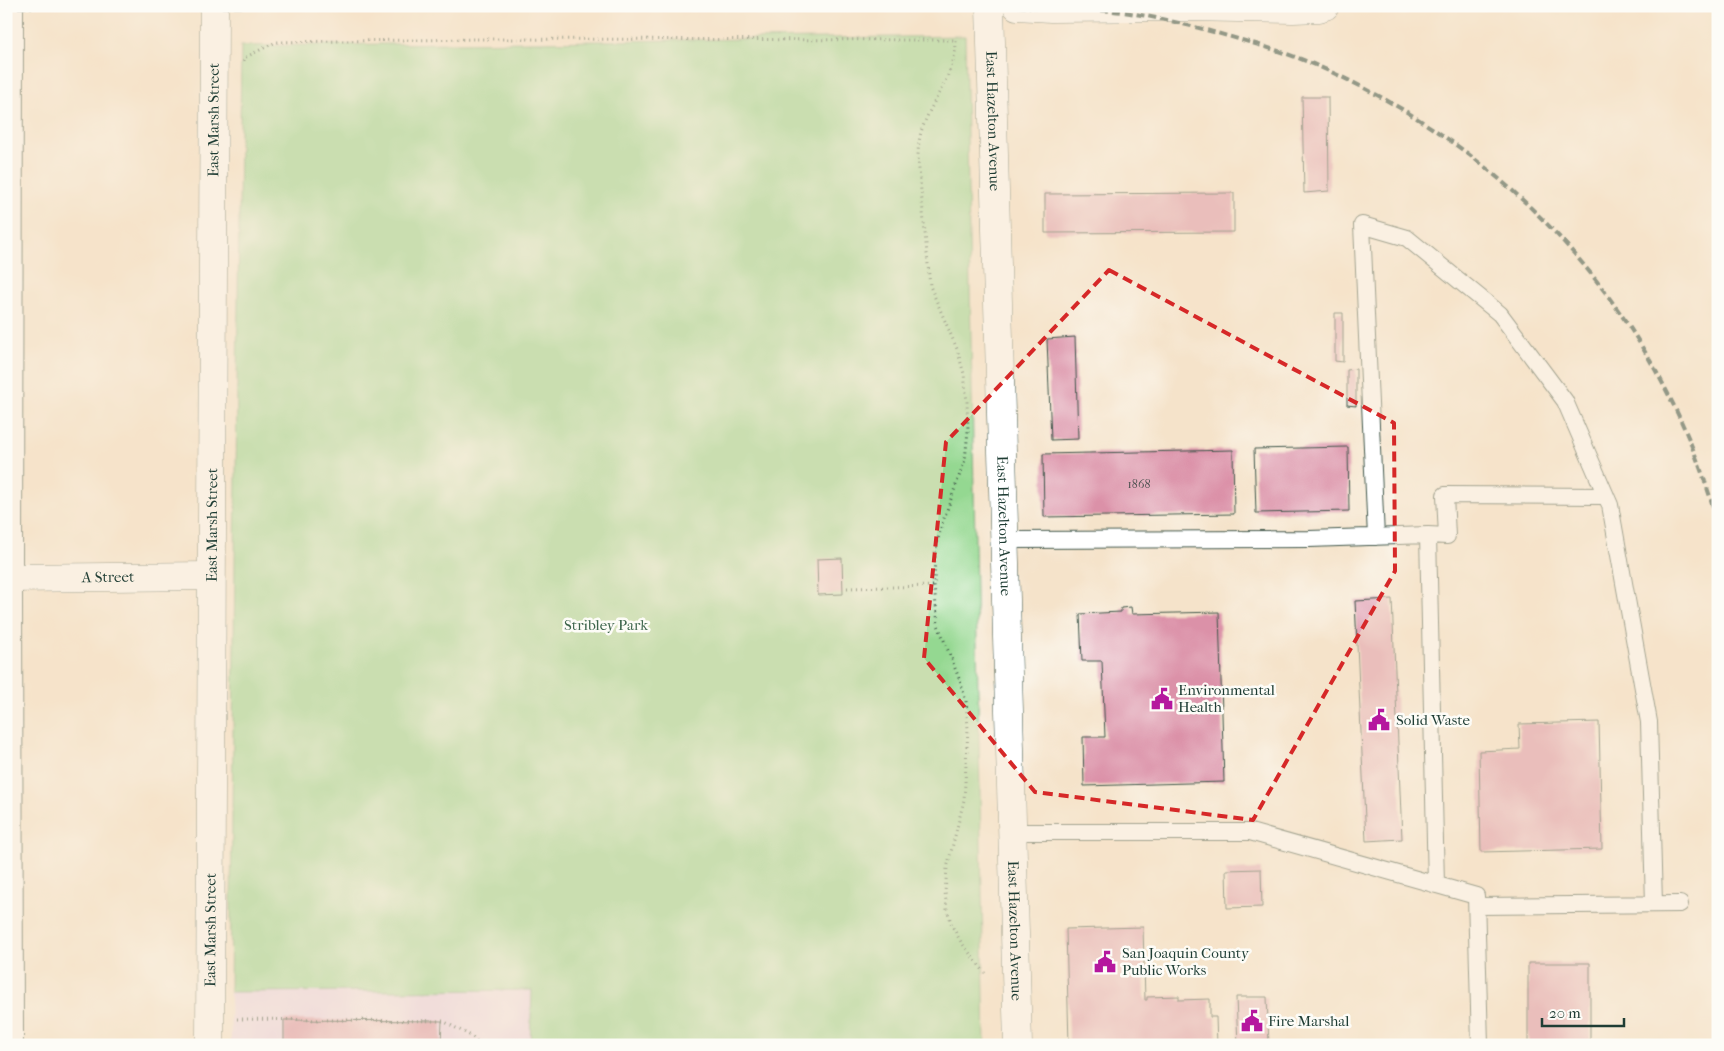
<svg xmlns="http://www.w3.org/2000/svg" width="1724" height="1051" font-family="'IM FELL French Canon',serif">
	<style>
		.built { fill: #e9d2ed }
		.green { fill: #94d891; stroke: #5a8a62 }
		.building { fill: #db91a8 }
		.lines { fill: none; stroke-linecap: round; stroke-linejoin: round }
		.lane-casing { stroke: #3f564a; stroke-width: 18 }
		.street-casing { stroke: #3f564a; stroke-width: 29 }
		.path { stroke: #3f564a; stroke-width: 3; stroke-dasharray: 1 4; stroke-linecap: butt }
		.lane { stroke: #fff; stroke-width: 16 }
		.street { stroke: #fff; stroke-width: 28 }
		.rail { stroke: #1f3d34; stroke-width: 4; stroke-dasharray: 8 4; stroke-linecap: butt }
		.marked { fill: none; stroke: #d62828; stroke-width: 4; stroke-dasharray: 10 6; stroke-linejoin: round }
		.labels { text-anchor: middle; stroke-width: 5; stroke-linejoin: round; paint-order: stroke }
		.number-label { font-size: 12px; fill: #4e5251 }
		.street-label { font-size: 15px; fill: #1f3d34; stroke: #fdfcf7 }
		.park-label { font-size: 15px; fill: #3c644b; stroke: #fdfcf7 }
		.poi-label { font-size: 15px; fill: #1f3d34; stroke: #fdfcf7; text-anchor: start }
	</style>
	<rect width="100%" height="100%" fill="#fdfcf7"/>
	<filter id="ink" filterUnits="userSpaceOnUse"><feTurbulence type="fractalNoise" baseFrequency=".02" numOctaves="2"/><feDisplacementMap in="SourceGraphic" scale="10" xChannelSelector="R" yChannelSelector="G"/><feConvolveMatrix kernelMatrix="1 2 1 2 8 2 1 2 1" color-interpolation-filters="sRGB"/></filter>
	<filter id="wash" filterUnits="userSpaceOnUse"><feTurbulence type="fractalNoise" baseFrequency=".0096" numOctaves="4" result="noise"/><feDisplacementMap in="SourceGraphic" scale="20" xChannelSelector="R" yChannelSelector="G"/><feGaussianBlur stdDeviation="1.12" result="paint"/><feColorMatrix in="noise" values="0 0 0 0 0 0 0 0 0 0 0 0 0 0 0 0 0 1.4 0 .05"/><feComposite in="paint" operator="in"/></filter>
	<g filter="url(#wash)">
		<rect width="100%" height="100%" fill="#f5e3ca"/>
		<!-- built -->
		<path class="built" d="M532 990 530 1045H231L230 992Z"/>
		<!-- green -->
		<path class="green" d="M965 36 985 1045H530L532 990 230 992 241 46Z"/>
		<g id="blocks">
			<!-- building -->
			<path class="building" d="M1302 97H1328L1329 191 1304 193Z
				M1234 193V232L1045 233V194Z
				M1335 313H1343V362L1335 361Z
				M1075 337 1078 439 1051 440 1047 339Z
				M1356 369V406L1347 405V370Z
				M1348 447 1349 511 1256 513 1254 449Z
				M1233 450 1234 514 1044 517 1043 454Z
				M842 558 843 594 818 595 817 559Z
				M1392 599 1402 839 1366 841 1355 601Z
				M1131 607 1132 614 1219 612 1224 782 1084 786 1083 737H1105L1102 661H1082L1080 614 1121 612V608Z
				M1599 722 1602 849 1481 852 1479 751 1520 749 1519 724Z
				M1261 869 1262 907 1227 908 1226 870Z
				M1143 927 1145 1000H1147V997L1179 996V1000L1210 999V1017H1216L1217 1045H1069L1066 929Z
				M1528 963H1590V1045H1528Z
				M1236 997H1267L1269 1045H1238Z
				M284 1020 442 1021 441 1045H284Z"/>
		</g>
	</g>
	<g filter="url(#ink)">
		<use href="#blocks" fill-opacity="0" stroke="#3f564a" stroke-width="1"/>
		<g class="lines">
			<!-- lane casing -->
			<g class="lane-casing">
				<path id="lane" d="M15 6 14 578 15 1045
					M1428 535 1447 536 1445 495 1606 496
					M1376 537 1362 225 1407 238 1500 314 1565 401 1610 505 1649 722 1654 904
					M1004 540 1309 539 1428 535 1436 885
					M1012 832H1250L1476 896 1480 1045
					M1477 906 1680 904"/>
			</g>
			<!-- street casing -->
			<g class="street-casing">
				<g id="street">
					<path id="s1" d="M990 6 1018 1045"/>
					<path d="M1017 6 1051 8 1185 7 1293 9 1319 8 1325 6"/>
					<path id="s2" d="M6 578 211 576"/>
					<path id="s3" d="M210 1045 214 6"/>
				</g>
			</g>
			<!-- path -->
			<path class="path" d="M244 61V58L276 42 477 39 956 40C957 70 934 97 924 124 919 135 918 147 918 159L930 286 957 349 964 374 967 402 968 431 965 460 942 524 935 551 934 586 938 625 960 681 966 701 968 729 964 800 947 868 945 892 947 909 952 926 961 942 985 973
				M847 588 934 586
				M237 1019 443 1021 471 1036 482 1045"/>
			<!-- lane -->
			<use href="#lane" class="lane"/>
			<!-- street -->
			<use href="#street" class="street"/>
			<!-- rail -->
			<path class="rail" d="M1017 6C1055 9 1093 8 1130 13 1159 18 1189 25 1217 33 1252 43 1287 52 1320 67 1515 152 1662 318 1718 524
				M6 7 535 6
				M1124 7 1199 6"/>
		</g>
	</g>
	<!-- marked area -->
	<path d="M0 0H1724V1051H0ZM1109 270 1394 423 1395 571 1253 820 1035 792 924 658 946 442Z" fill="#f5e3ca" fill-opacity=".55" fill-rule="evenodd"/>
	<path class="marked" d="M1109 270 1394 423 1395 571 1253 820 1035 792 924 658 946 442Z"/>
	<!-- icons -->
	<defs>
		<g id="civic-bare" transform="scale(1.725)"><path d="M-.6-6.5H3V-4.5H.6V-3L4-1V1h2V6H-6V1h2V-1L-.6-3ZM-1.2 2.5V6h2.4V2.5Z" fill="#b5179e" stroke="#fdfcf7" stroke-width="2.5" paint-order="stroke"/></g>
	</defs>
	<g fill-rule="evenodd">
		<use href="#civic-bare" x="1162" y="699"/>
		<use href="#civic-bare" x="1379" y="720"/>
		<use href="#civic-bare" x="1105" y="962"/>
		<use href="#civic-bare" x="1252" y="1021"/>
	</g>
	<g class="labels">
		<!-- number labels -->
		<g class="number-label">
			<text x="1139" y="488">1868</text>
		</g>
		<!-- street labels -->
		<g class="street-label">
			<text dy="5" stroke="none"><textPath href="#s3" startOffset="925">East Marsh Street</textPath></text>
			<text dy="5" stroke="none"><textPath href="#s1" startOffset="115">East Hazelton Avenue</textPath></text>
			<text dy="5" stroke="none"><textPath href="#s3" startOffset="520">East Marsh Street</textPath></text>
			<text dy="5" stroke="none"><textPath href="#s1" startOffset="520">East Hazelton Avenue</textPath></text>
			<text dy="5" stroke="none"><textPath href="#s2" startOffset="102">A Street</textPath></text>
			<text dy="5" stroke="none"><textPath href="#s3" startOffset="115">East Marsh Street</textPath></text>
			<text dy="5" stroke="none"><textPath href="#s1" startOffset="925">East Hazelton Avenue</textPath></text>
		</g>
		<!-- park labels -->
		<g class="park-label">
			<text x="606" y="630">Stribley Park</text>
		</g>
		<!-- poi labels -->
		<g class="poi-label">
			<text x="1178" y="695">Environmental<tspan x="1178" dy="17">Health</tspan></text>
			<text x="1396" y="725">Solid Waste</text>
			<text x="1122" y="958">San Joaquin County<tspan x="1122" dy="17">Public Works</tspan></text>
			<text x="1268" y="1026">Fire Marshal</text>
		</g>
	</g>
	<!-- margin -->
	<rect width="1724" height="1051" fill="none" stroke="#fdfcf7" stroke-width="25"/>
	<!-- scale -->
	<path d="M1542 1018v8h82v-8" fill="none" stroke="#1f3d34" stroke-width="2.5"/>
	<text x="1549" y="1018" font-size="15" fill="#1f3d34" stroke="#fdfcf7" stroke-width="4" paint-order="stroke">20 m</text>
</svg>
